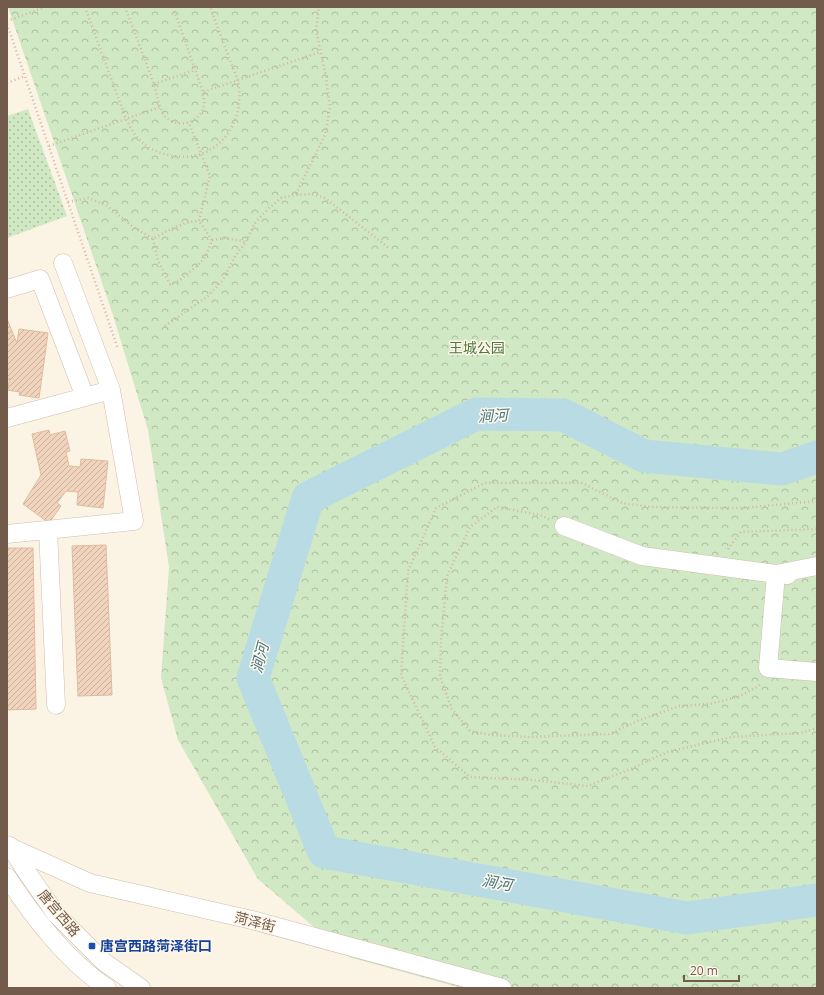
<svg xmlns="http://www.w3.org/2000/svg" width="824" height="995" font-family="'Open Sans','Noto Sans SC',sans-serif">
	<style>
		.grass { fill: url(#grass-dots) }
		.park { fill: url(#park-crowns) }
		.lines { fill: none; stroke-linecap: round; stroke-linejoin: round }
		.river { stroke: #b9dce4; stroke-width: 33 }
		.building { fill: url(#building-hatch); stroke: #e2bb9e }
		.minor-casing { stroke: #cebeae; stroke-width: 19 }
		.path { stroke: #d4b7a0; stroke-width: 2.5; stroke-dasharray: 1 3; stroke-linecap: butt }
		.minor { stroke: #fff; stroke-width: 18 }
		.transit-dot { fill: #1a4fb4; stroke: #fef7ea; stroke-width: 1.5 }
		.labels { text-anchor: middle; stroke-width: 3; stroke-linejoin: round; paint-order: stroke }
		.park-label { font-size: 14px; fill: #507843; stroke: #fef7ea }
		.street-label { font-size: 14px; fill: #735b4b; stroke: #fef7ea }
		.transit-label { font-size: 14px; font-weight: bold; fill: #164399; stroke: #fef7ea; text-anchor: start }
		.water-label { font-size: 15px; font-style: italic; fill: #457785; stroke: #fef7ea }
	</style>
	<defs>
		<pattern id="grass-dots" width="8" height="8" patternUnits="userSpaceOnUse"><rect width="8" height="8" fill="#d0e8c3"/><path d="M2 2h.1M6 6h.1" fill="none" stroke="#adbfa0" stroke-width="1.8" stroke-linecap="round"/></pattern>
		<pattern id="park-crowns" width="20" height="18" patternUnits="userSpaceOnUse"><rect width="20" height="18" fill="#d0e8c3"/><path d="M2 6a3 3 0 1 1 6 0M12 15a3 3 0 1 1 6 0" fill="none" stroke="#adbfa0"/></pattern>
		<pattern id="building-hatch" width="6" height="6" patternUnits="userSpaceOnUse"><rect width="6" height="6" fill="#f0d4bd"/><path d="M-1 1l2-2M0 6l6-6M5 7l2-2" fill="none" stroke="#c7af9c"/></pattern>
	</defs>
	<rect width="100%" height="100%" fill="#fbf3e4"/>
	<!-- grass -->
	<path class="grass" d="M28 109 67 216 7 238V116Z"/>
	<!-- park -->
	<path class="park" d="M8 7H817V988H461L349 957 258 879 178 740 161 678 169 567 148 430 113 315Z"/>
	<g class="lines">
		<!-- river -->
		<path class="river" d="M817 457 782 469 644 456 563 415 476 414 308 498 253 678 324 852 687 918 817 900"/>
	</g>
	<!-- building -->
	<path class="building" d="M7 319 17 343 19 329 48 333 39 398 19 395 20 392 7 390 10 378 7 381Z
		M49 430 50 435 65 431 70 451 66 452 69 466 80 467 81 459 108 461 103 508 77 505 78 492 66 491 57 503 61 506 49 523 23 504 41 475 32 434Z
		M106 545 112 695 78 696 72 546Z
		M7 548H33L36 709 7 710Z"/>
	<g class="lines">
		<!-- minor casing -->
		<g class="minor-casing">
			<path id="minor" d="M7 289 40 279 85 397
				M7 418 111 390
				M564 526 642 556 776 574 817 566
				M48 530 56 705
				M7 534 134 521 111 390 63 263
				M788 575 776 574 768 668 817 672
				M10 846 24 868 56 914 104 962 141 988
				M12 848 90 883 252 920 502 988
				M7 877C34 918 66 960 107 988"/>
		</g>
		<!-- path -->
		<path class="path" d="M85 7 126 119C130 127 135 136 142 142 149 149 159 153 169 155 215 166 247 124 238 81L210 7
			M125 7 154 84 160 107
			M173 7 203 92
			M7 21 45 7
			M7 24 118 349
			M7 83 25 76
			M154 84 195 70
			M49 146 160 107C162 111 163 116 167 118 180 129 201 122 204 105 205 101 203 96 203 92L320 52
			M296 194 325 135 330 108 326 77 316 30 319 7
			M68 202 88 198 106 205 132 226 153 239C168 230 182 222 199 221L210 176 189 123
			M153 239 158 261 170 284 179 281 197 266 206 256 212 240 199 221
			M212 240 224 238 246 242
			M165 326 208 296 223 280 234 258 246 242 254 224 269 208 281 198 295 195 311 194 325 198 389 248
			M817 501 743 508 651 507 622 503 582 483H485L436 508 408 571 401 675 435 747 470 777 533 780 588 786 633 768 667 752 732 737 801 733 817 728
			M549 519 540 515 497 507 470 527 447 576 441 640 440 677 452 709 470 731 491 735 530 737 609 734 640 720 679 706 709 704 738 697 759 686 760 684
			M728 549 741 532 817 529"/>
		<!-- minor -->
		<use href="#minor" class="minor"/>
	</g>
	<!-- markers -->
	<rect class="transit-dot" x="88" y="942" width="8" height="8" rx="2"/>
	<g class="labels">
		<!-- park labels -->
		<g class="park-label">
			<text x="477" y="353">王城公园</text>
		</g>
		<!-- street labels -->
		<g class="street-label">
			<text transform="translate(59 913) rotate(50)" y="5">唐宫西路</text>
			<text transform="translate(255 922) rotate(14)" y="5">菏泽街</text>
		</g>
		<!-- transit labels -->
		<g class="transit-label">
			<text x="100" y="951">唐宫西路菏泽街口</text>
		</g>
		<!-- water labels -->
		<g class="water-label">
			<text transform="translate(493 416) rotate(-3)" y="5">涧河</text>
			<text transform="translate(260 658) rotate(-75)" y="5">涧河</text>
			<text transform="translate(497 883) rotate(10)" y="5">涧河</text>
		</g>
	</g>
	<!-- border -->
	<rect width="824" height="995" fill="none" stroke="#735b4b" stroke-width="16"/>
	<!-- scale -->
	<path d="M684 975v6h55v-6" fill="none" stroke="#735b4b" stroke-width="2"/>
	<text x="690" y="975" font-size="12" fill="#735b4b" stroke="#fef7ea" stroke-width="3" paint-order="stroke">20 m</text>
</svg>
